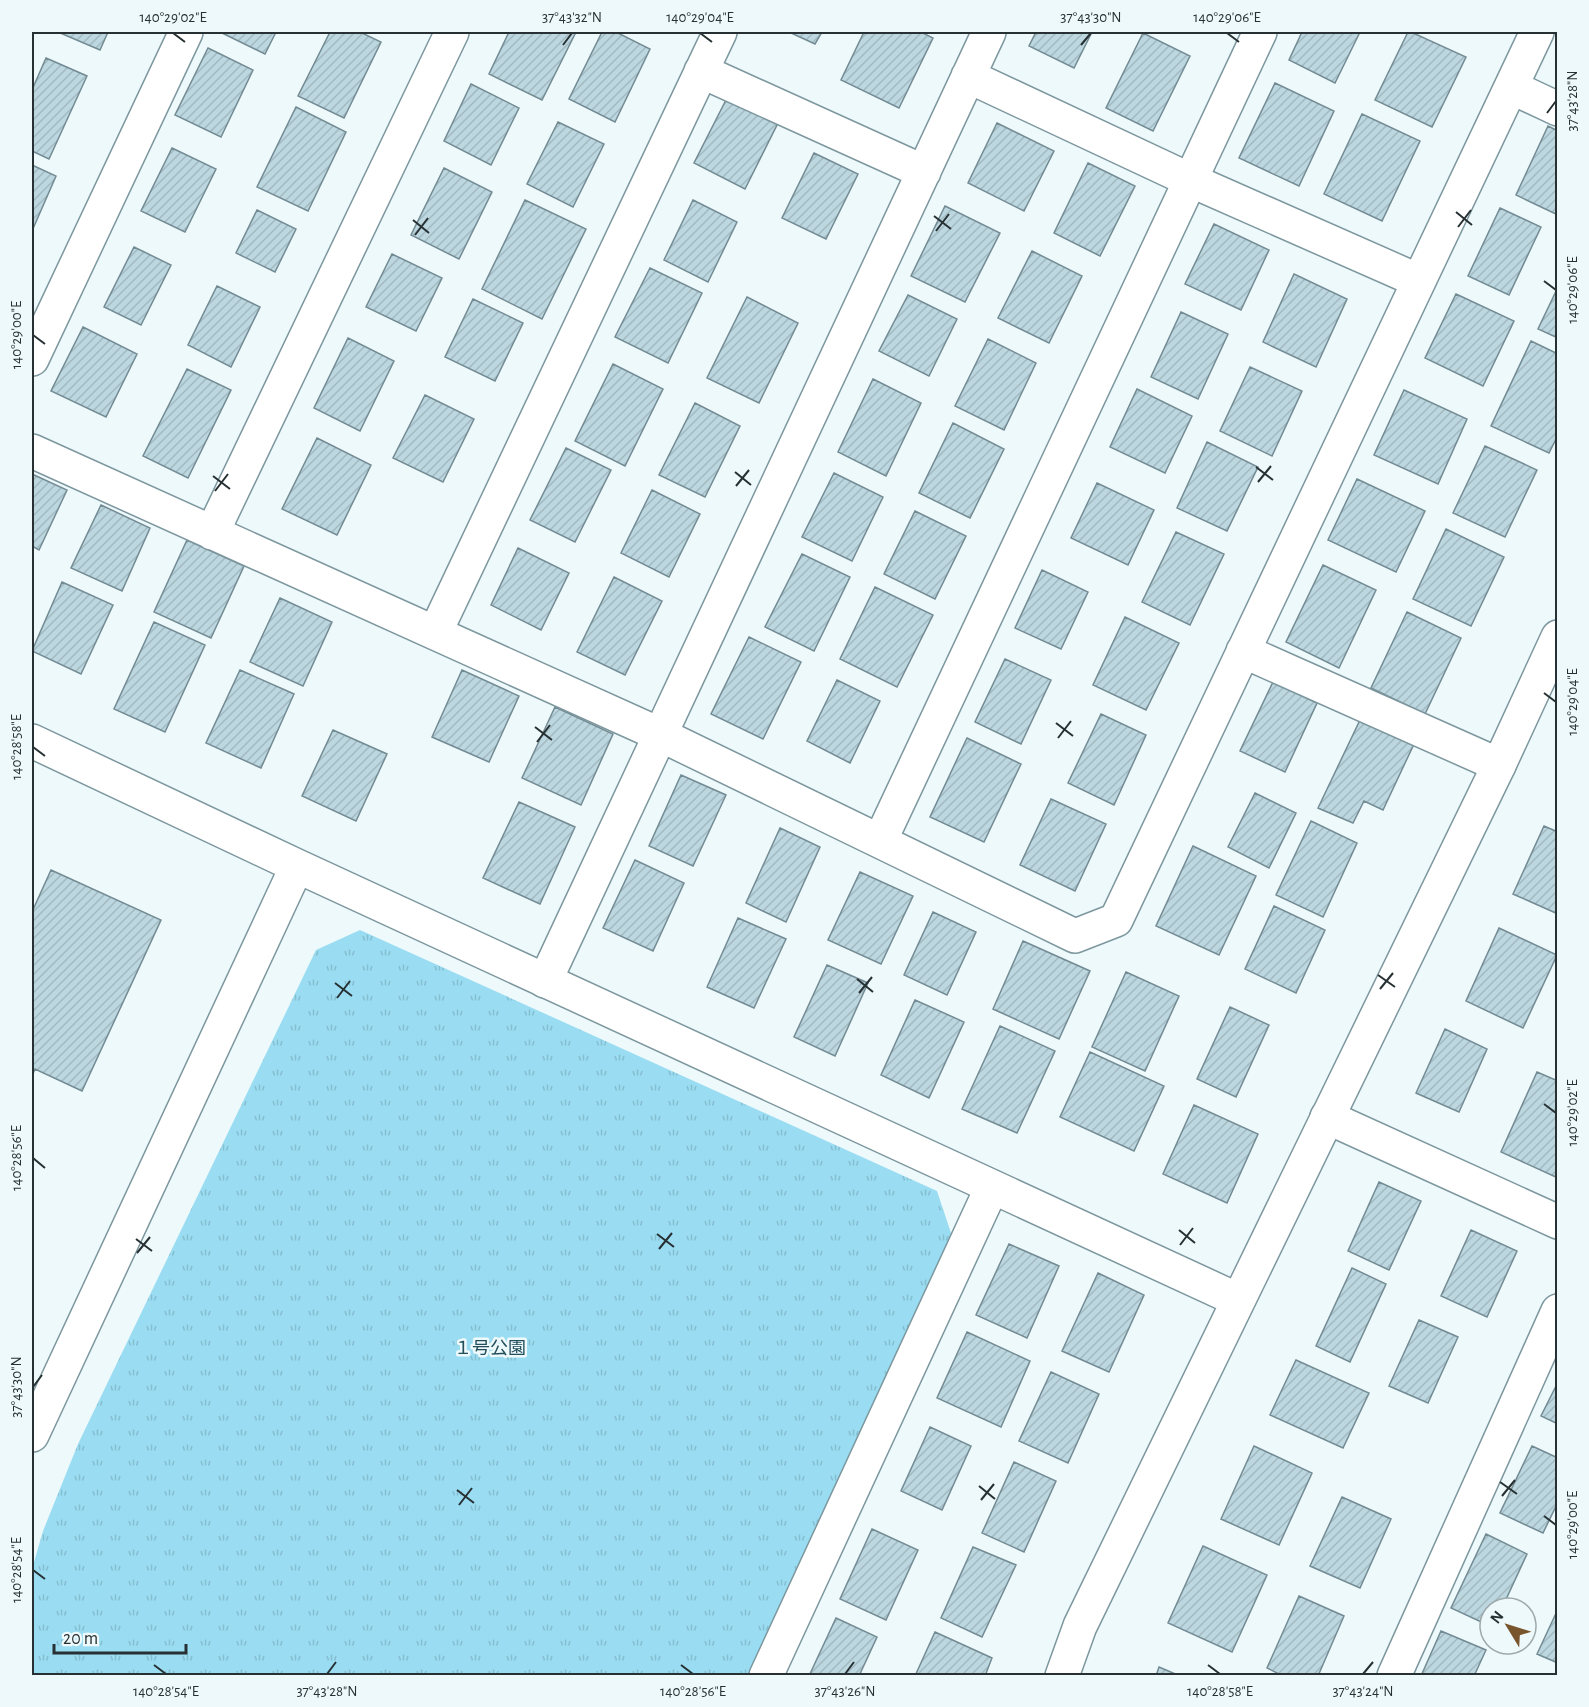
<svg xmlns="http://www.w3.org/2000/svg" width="1589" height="1707" font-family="'Alegreya Sans','Noto Sans JP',sans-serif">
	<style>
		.park { fill: url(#park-tufts) }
		.building { fill: url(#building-hatch); stroke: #738b93; stroke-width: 1.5 }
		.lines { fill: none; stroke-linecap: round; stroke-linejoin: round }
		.minor-casing { stroke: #7d979e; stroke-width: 36 }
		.tertiary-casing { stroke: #7d979e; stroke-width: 36 }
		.minor { stroke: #fff; stroke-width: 33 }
		.tertiary { stroke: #fff; stroke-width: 33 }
		.ticks { fill: none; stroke: #273134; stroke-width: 2 }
		.labels { text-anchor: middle; stroke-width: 5; stroke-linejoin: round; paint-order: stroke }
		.park-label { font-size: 18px; fill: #214e5a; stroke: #eef9fc }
		.neatline { fill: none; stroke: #273134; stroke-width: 2 }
		.ticks-label { font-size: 15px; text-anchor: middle; fill: #273134 }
	</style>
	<defs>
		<pattern id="park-tufts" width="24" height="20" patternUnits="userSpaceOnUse" patternTransform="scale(1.5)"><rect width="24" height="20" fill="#9addf2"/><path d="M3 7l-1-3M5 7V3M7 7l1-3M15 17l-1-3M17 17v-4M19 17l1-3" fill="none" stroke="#85bed0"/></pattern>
		<pattern id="building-hatch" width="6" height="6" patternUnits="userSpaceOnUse" patternTransform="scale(1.5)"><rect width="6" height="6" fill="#bdd7e0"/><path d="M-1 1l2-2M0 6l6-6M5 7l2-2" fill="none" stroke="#a2b9c1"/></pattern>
	</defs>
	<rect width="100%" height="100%" fill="#eef9fc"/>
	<!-- park -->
	<path class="park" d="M360 930 937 1191 952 1236 748 1675 32 1676V1569L43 1531 78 1444 316 950Z"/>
	<!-- building -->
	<path class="building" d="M58 32H108L100 50Z
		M220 32H276L265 54Z
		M330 32H360L381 42 344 118 298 96Z
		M509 32H576L542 100 489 74Z
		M602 32H616L650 49 615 122 569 99Z
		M789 32H822L815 44Z
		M864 32H921L933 38 899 108 841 80Z
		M1036 32H1092L1074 68 1029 46Z
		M1302 32H1360L1335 83 1289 60Z
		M1408 32H1411L1466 57 1432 127 1375 100Z
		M1143 33 1190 56 1153 131 1106 108Z
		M208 48 253 70 221 137 175 115Z
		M46 58 87 76 49 159 32 151V90Z
		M1275 83 1334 111 1299 186 1239 158Z
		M471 84 519 108 491 165 444 141Z
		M728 96 779 121 745 189 694 163Z
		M296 107 346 132 308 211 257 187Z
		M1362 114 1420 141 1382 221 1324 194Z
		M558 122 604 144 573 207 527 184Z
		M997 123 1054 151 1024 211 968 183Z
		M1548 126 1558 131V215L1516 195Z
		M172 148 216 169 185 232 141 211Z
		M814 153 858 174 826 239 782 218Z
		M1088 163 1135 186 1100 256 1054 233Z
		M32 165 56 176 32 231Z
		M444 168 492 192 459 259 411 235Z
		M525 200 586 229 542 319 482 289Z
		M693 200 737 222 708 282 664 260Z
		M945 206 1000 233 965 302 911 276Z
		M1500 208 1541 227 1509 295 1468 276Z
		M257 210 296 229 275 272 236 253Z
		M1214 224 1269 250 1241 310 1185 284Z
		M134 247 171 265 141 325 104 307Z
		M1032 251 1082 276 1049 343 998 318Z
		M392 254 442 278 416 331 366 307Z
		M650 268 702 293 668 363 615 337Z
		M1294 274 1347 299 1316 367 1263 342Z
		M217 286 260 307 231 367 188 345Z
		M1558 287V338L1538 329Z
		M1456 294 1514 321 1483 386 1425 358Z
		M908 295 957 319 929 376 879 351Z
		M747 297 798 323 759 403 707 378Z
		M473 299 523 323 495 381 445 357Z
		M1181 312 1228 334 1198 399 1151 377Z
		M83 327 137 354 106 417 51 391Z
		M348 338 394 361 360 431 314 408Z
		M988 339 1036 363 1004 430 955 406Z
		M1531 341 1558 354V435L1549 453 1491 426Z
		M613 364 663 389 625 466 575 441Z
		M1250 367 1302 391 1272 456 1220 431Z
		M187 369 231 390 188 478 143 456Z
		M873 379 921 403 886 476 838 452Z
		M1137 389 1192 416 1165 473 1110 447Z
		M1404 390 1467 419 1438 484 1374 455Z
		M425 395 474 419 443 482 393 458Z
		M695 403 740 426 705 497 659 475Z
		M953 423 1004 449 970 518 919 493Z
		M317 438 371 465 337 535 282 509Z
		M1207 442 1258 467 1227 531 1177 508Z
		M1485 446 1537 470 1505 537 1453 513Z
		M566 448 611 470 575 542 530 520Z
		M834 473 883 497 852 561 802 537Z
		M32 474 67 490 39 550 32 546Z
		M1357 479 1425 511 1396 572 1328 540Z
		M1097 483 1154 510 1128 565 1071 538Z
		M652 490 700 514 669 577 621 553Z
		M101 505 150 528 122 591 71 568Z
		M915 511 966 536 935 599 884 574Z
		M1446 529 1504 557 1471 626 1413 599Z
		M1176 532 1224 554 1190 625 1142 602Z
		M187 540 244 566 211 638 154 612Z
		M518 548 569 573 541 630 491 605Z
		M802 554 850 577 814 651 765 627Z
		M1323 565 1376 590 1339 668 1286 642Z
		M1042 570 1088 592 1061 649 1015 628Z
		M614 577 662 601 625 675 577 652Z
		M62 582 113 605 81 674 32 651Z
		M875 587 933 615 897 687 840 659Z
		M280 598 332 622 303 686 250 662Z
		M1407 612 1461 638 1425 714 1371 688Z
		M1125 617 1179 643 1146 710 1093 685Z
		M154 622 205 645 165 732 114 709Z
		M749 637 801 662 763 739 711 714Z
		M1005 659 1051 680 1021 744 975 722Z
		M240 670 294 694 261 768 206 743Z
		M462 670 519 696 489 762 432 737Z
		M837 680 880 701 850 763 807 741Z
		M1273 682 1317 703 1285 772 1240 751Z
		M555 707 613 734 581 805 522 778Z
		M1101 714 1146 735 1114 805 1068 783Z
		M1360 720 1414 744 1383 810 1364 801 1353 823 1318 808Z
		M333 730 387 754 356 821 302 796Z
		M967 738 1021 764 984 842 930 817Z
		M681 775 726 795 693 866 649 846Z
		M1255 793 1296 813 1269 868 1228 847Z
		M1051 799 1106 824 1075 891 1020 865Z
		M519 802 575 827 540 904 483 878Z
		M1311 821 1357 843 1323 917 1276 895Z
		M1544 826 1558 832V914L1513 894Z
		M780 828 820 847 786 922 746 903Z
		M1193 846 1256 876 1219 955 1156 926Z
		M635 860 684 883 653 951 603 928Z
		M51 870 161 920 82 1091 35 1069 32 1076V912Z
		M860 872 913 896 881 964 828 940Z
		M1274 906 1325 930 1296 993 1245 969Z
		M933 912 976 932 947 995 904 975Z
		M738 918 786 939 754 1008 707 987Z
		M1499 928 1557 955 1523 1028 1466 1001Z
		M1023 941 1090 971 1059 1039 993 1009Z
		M827 965 868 983 835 1056 794 1037Z
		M1126 972 1179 996 1145 1071 1092 1047Z
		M915 1000 964 1022 929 1098 881 1075Z
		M1230 1007 1269 1025 1236 1097 1197 1079Z
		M1000 1026 1055 1051 1017 1133 962 1109Z
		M1445 1029 1487 1049 1459 1112 1416 1093Z
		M1090 1052 1164 1086 1134 1151 1060 1117Z
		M1537 1072 1558 1081V1178L1501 1152Z
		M1194 1105 1258 1134 1227 1203 1163 1174Z
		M1379 1182 1421 1201 1389 1270 1348 1251Z
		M1471 1230 1517 1251 1487 1317 1441 1296Z
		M1009 1244 1059 1266 1027 1338 976 1315Z
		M1352 1268 1386 1284 1350 1362 1316 1346Z
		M1098 1273 1144 1295 1109 1372 1062 1351Z
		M1419 1320 1458 1337 1428 1403 1389 1386Z
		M967 1332 1030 1361 1001 1427 937 1398Z
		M1296 1360 1369 1393 1343 1448 1270 1415Z
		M1051 1372 1099 1394 1068 1463 1019 1441Z
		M1558 1382V1424L1541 1416Z
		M930 1427 971 1446 942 1510 901 1491Z
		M1254 1446 1312 1473 1279 1545 1221 1519Z
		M1532 1446 1558 1458V1502L1543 1533 1500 1513Z
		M1014 1462 1056 1481 1024 1552 982 1533Z
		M1342 1497 1391 1519 1360 1588 1310 1566Z
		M872 1529 918 1550 886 1620 840 1599Z
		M1486 1534 1527 1554 1502 1608H1490V1626L1451 1608Z
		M1203 1546 1267 1575 1232 1652 1168 1623Z
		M973 1547 1016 1565 982 1637 941 1618Z
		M1299 1596 1344 1616 1318 1676H1283L1267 1668Z
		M1558 1609V1663L1537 1654Z
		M836 1618 877 1637 859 1676H809Z
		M1441 1631 1486 1650 1474 1676H1421Z
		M935 1632 992 1658 985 1676H915Z
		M1159 1667 1180 1676H1156Z"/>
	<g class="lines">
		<!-- minor casing -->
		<g class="minor-casing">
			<path id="minor" d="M701 71 924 172
				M968 76 1190 180 1419 281
				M1511 87 1558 109
				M32 359 186 32
				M32 451 661 735 1075 936 1116 920 1537 32
				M212 533 452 32
				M435 633 720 32
				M1243 651 1499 765
				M880 841 1260 32
				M545 981 989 32
				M1327 1117 1558 1222
				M766 1676 992 1187
				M1394 1676 1558 1311"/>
		</g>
		<!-- tertiary casing -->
		<g class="tertiary-casing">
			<path id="tertiary" d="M32 741 297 866 1238 1300
				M32 1435 297 866
				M1062 1676 1080 1626 1499 765 1558 637"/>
		</g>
		<!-- minor -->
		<use href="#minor" class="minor"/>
		<!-- tertiary -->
		<use href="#tertiary" class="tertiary"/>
	</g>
	<!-- ticks -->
	<path class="ticks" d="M173 33 185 42M700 33 712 42M1227 33 1239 42M563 45 572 33M1081 45 1091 33M1547 113 1556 101M1456 212 1472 225M934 216 951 229M413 220 429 233M1458 227 1471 210M936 231 949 214M415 235 428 218M1544 281 1556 290M33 335 45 344M1256 467 1273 480M735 472 751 485M213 476 230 489M1258 482 1271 466M736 486 749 470M215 491 228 474M1544 693 1556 702M1056 723 1073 736M535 727 552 740M1058 738 1071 721M537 742 550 725M33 747 45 756M1378 975 1395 987M857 979 873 992M335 983 352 996M1380 989 1393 973M859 993 872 977M337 998 350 981M1544 1104 1556 1113M33 1158 45 1168M1179 1230 1195 1243M657 1234 674 1247M136 1239 152 1251M1180 1245 1193 1228M659 1249 672 1233M137 1253 150 1237M33 1387 42 1375M1500 1482 1517 1494M979 1486 995 1499M457 1490 474 1503M1502 1496 1515 1480M981 1500 994 1484M459 1505 472 1488M1544 1516 1556 1525M33 1570 45 1579M154 1665 166 1674M681 1665 693 1674M1208 1665 1220 1674M327 1674 336 1662M845 1674 854 1662M1363 1674 1373 1662"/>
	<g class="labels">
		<!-- park labels -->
		<g class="park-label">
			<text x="490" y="1354">１号公園</text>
		</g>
	</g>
	<!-- border -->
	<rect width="1589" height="1707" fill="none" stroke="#eef9fc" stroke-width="66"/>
	<!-- north arrow -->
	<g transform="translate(1508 1626) rotate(308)"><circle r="28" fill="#eef9fc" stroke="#9ea9ac" stroke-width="1.5"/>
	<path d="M0-4.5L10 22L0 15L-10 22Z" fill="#78552d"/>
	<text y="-9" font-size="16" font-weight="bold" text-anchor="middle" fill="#273134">N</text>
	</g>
	<!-- scale -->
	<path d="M54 1644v9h132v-9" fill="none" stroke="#273134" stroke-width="3"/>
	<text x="63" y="1644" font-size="18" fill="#273134" stroke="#eef9fc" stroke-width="4.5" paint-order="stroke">20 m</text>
	<rect x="33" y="33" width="1523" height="1641" class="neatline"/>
	<g class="ticks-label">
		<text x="173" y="22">140°29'02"E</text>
		<text x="572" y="22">37°43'32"N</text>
		<text x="700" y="22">140°29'04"E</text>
		<text x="1091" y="22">37°43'30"N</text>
		<text x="1227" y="22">140°29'06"E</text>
		<text transform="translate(1572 101) rotate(-90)" y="5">37°43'28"N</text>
		<text transform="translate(1572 290) rotate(-90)" y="5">140°29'06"E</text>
		<text transform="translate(16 335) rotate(-90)" y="5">140°29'00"E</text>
		<text transform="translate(1572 702) rotate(-90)" y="5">140°29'04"E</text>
		<text transform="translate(16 747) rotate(-90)" y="5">140°28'58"E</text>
		<text transform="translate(1572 1113) rotate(-90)" y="5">140°29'02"E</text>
		<text transform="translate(16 1158) rotate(-90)" y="5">140°28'56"E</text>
		<text transform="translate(16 1387) rotate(-90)" y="5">37°43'30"N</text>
		<text transform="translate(1572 1525) rotate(-90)" y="5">140°29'00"E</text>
		<text transform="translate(16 1570) rotate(-90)" y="5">140°28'54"E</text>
		<text x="166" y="1696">140°28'54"E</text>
		<text x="327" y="1696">37°43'28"N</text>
		<text x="693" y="1696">140°28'56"E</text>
		<text x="845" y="1696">37°43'26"N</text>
		<text x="1220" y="1696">140°28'58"E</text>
		<text x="1363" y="1696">37°43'24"N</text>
	</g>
</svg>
